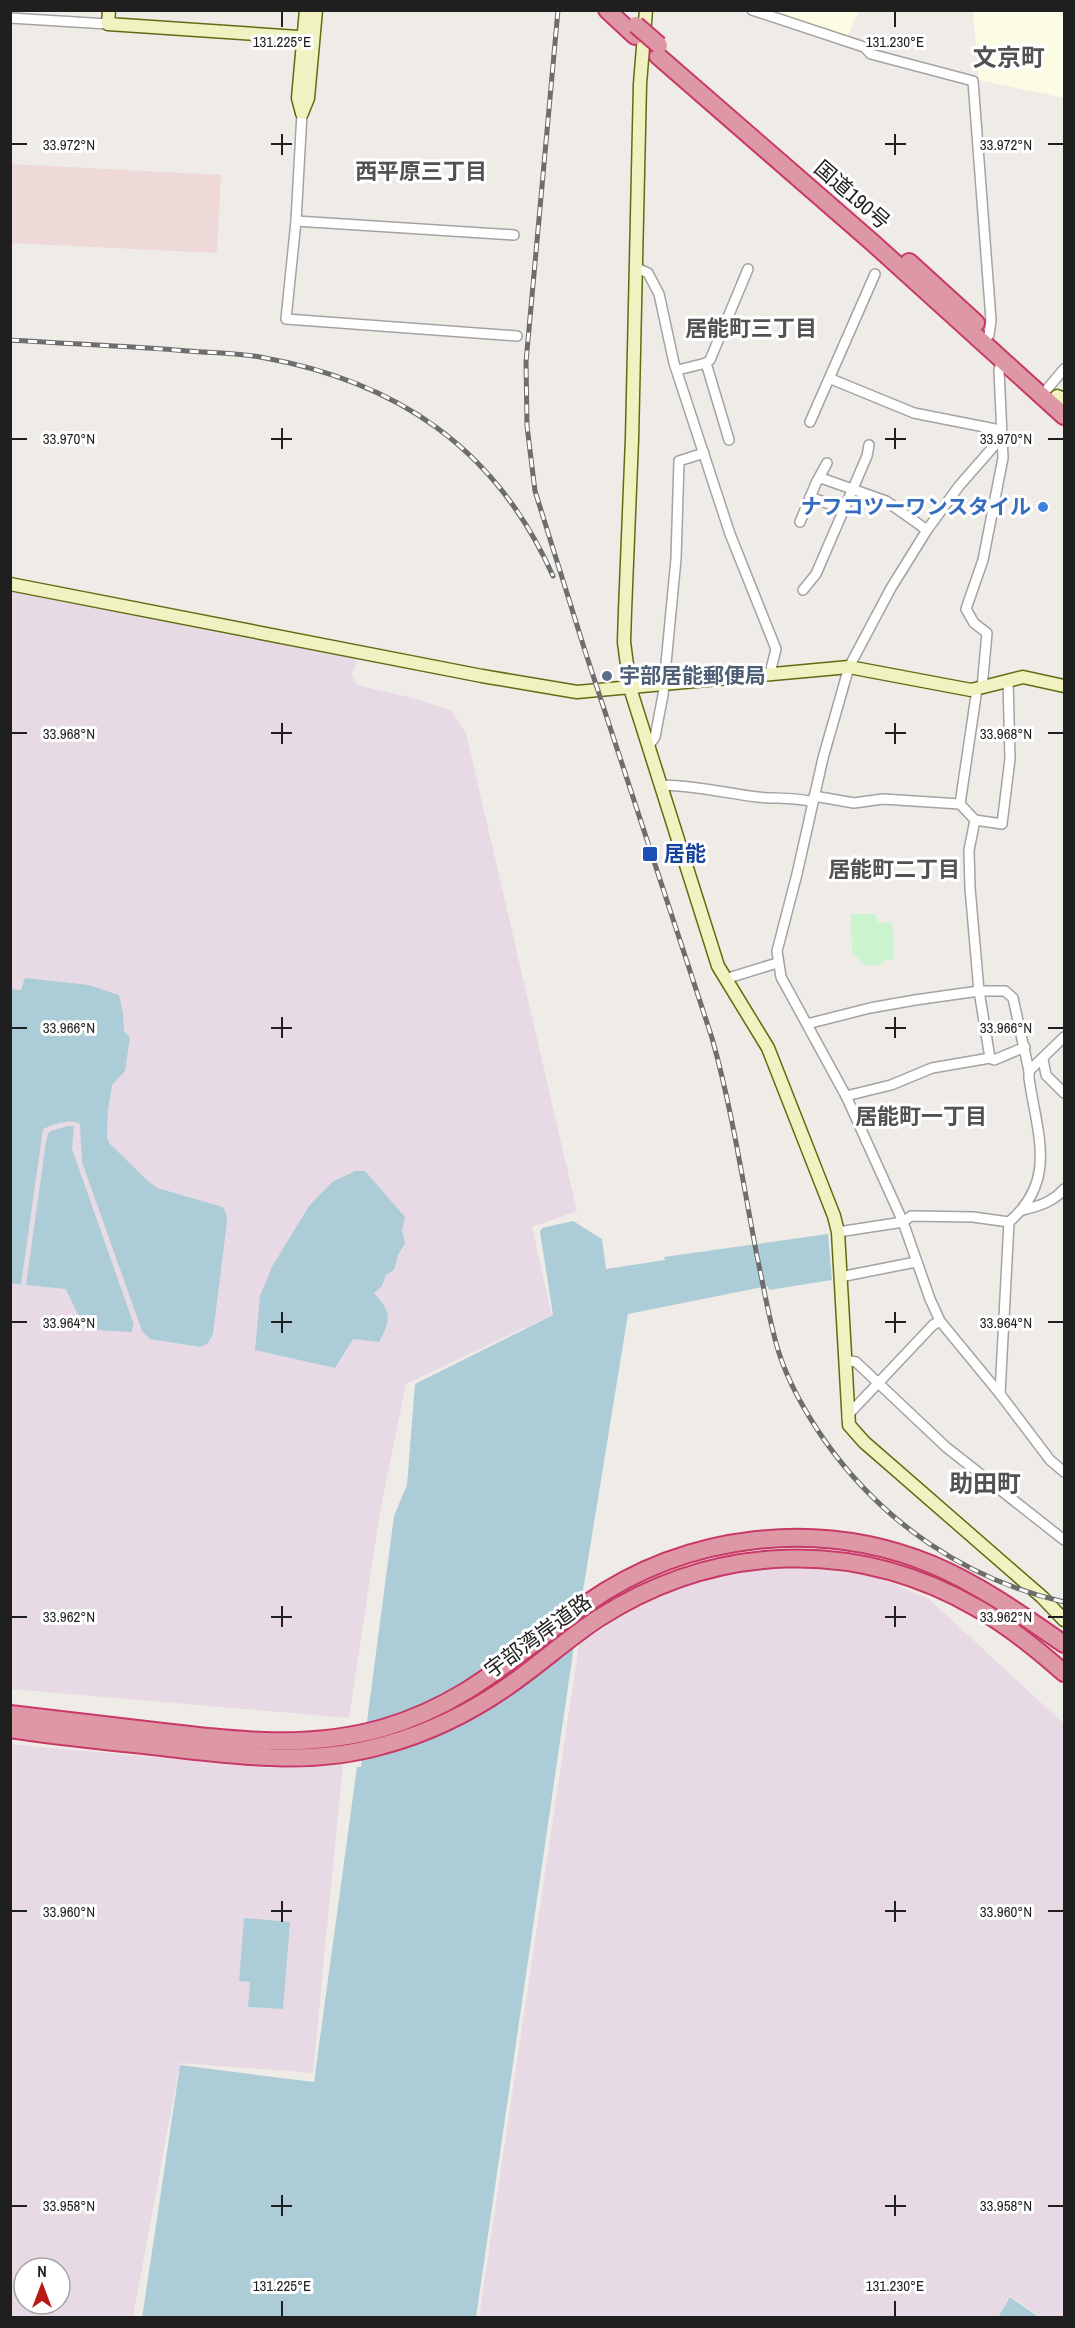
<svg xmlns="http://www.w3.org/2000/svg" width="1075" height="2328" font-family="'Archivo Narrow','Noto Sans JP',sans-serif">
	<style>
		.commercial { fill: #eed9d8 }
		.industrial { fill: #e7dae5; fill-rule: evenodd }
		.education { fill: #fbfce3 }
		.park { fill: #c9f4cd }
		.water { fill: #accdd8 }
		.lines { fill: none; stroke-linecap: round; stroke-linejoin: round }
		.street-casing { stroke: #a3a3a3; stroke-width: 12 }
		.secondary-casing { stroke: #616c11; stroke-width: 15 }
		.highway-casing { stroke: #c83968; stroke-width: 20 }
		.street { stroke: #fff; stroke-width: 9 }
		.secondary { stroke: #f0f3c1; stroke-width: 12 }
		.highway { stroke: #de97a4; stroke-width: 16 }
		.rail-casing { stroke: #6d6d6d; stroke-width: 5 }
		.rail { stroke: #fff; stroke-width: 3; stroke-dasharray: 9; stroke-linecap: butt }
		.highway-bridge-casing { stroke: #c83968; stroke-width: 20; stroke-linecap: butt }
		.highway-bridge { stroke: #de97a4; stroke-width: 16 }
		.ticks { fill: none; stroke: #1f1f1f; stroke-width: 2 }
		.shop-dot { fill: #3f7fe0; stroke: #fff; stroke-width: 2 }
		.service-dot { fill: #5c6f8a; stroke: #fff; stroke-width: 2 }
		.transit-dot { fill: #1a4fb4; stroke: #fff; stroke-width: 2 }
		.labels { text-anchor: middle; stroke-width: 6; stroke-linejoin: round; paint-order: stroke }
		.street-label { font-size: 21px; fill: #1f1f1f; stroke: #fff }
		.shop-label { font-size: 21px; font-weight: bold; fill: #366cbe; stroke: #fff; text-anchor: end }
		.service-label { font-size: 21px; font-weight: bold; fill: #4e5e75; stroke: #fff; text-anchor: start }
		.transit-label { font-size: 21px; font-weight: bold; fill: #164399; stroke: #fff; text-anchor: start }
		.neighbourhood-label { font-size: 22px; font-weight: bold; fill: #525252; stroke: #fff }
		.quarter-label { font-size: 24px; font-weight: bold; fill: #525252; stroke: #fff }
		.ticks-label { font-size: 15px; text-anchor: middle; fill: #1f1f1f; stroke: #fff; stroke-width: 6; stroke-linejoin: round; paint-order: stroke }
	</style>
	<rect width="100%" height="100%" fill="#efece7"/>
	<!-- commercial -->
	<polygon class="commercial" points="11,164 221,175 217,253 11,243"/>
	<!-- industrial -->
	<g class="industrial">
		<polygon points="10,590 358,658 352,674 357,685 416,699 451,710 466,733 577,1211 532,1227 552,1315 406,1384 380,1512 349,1718 11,1689"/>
		<polygon points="786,1568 826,1570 868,1575 895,1584 929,1599 1064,1724 1064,2317 1041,2317 1010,2296 997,2318 479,2317 579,1644 624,1615 658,1597 695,1582 750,1571"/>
		<path d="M10 1744 270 1768 343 1764 313 2073 180 2063 133 2317H11ZM24 2268H60V2304H24Z"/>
	</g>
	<!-- education -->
	<g class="education">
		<polygon points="764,11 859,11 847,37"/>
		<polygon points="973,11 1064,11 1064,98 979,80"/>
	</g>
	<!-- park -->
	<polygon class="park" points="851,914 874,914 877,916 878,923 892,922 894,960 886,960 879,965 865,965 852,952"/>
	<!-- water -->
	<g class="water">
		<path d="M25 978 89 985 119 995 123 1013 124 1031 130 1037 125 1071 112 1085 108 1110 107 1137 109 1143 149 1182 157 1188 223 1207 226 1213 227 1222 213 1334 208 1343 200 1347 150 1339 142 1331 82 1162 80 1124C68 1118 55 1124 43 1129L21 1285 12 1283 11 1287 10 989 21 990Z"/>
		<path d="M67 1126H74L72 1149 134 1325 131 1332C81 1329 87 1334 66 1289L26 1285 46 1141 49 1132Z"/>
		<path d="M355 1171H365L405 1217 402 1230 405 1243 398 1255 394 1270 386 1275 382 1286 374 1293C391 1312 392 1318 379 1342L353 1339 335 1368 255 1350 260 1296 272 1267 309 1206 332 1182Z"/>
		<polygon points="573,1221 602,1239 606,1269 665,1260 664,1257 828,1234 832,1280 769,1290 768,1286 628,1314 574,1646 476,2317 142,2318 180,2065 314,2082 357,1767 361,1767 394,1516 407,1485 415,1384 553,1315 540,1232 542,1228"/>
		<polygon points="244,1918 290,1922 283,2009 248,2007 250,1982 239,1981"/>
		<polygon points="1010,2297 1039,2317 998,2317"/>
	</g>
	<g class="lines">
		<defs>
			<g id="street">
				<polyline points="752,10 864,47 871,54 973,81 991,320 989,335"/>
				<polyline points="10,18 108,24"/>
				<polyline points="302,113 296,221 286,319 517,336"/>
				<polyline points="296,221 514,235"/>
				<polyline points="637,268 648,273 659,294 674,363 730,534 776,649 770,673"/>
				<polyline points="706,363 729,440"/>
				<polyline points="678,370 706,363 710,360 748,269"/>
				<polyline points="831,379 914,413 1000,430"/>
				<polyline points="1048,388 1064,369"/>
				<polyline points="810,422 875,274"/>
				<polyline points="1001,438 959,486 927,530 891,588 849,667 823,758 797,874 777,951 781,977 846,1096 903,1222 930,1299 940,1321 1000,1394 1050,1460 1064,1472"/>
				<polyline points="821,478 886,501 927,530"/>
				<polyline points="810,497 843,509"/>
				<polyline points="800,522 816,483 827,463"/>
				<polyline points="803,590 816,574 867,456 869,445"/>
				<polyline points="982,688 987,633 974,623 966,609 983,560 1003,458 999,370 1002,360"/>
				<polyline points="648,747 655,737 663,695 676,559 679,461 704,453"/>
				<path d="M660 785C692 785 725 793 757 797 776 799 794 797 813 802"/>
				<polyline points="814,796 854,803 883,799 960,804 975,820 1002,824 1010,759 1008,680"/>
				<polyline points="960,804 977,689"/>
				<polyline points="975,820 969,850 970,888 979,991 990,1058"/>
				<polyline points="725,979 777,963"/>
				<path d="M807 1024 870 1008 915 1000 979 991H1005L1013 998 1029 1071V1078C1037 1134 1058 1180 1009 1222L1000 1394"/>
				<polyline points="1043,1059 1046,1075 1064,1093"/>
				<polyline points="1029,1071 1064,1037"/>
				<polyline points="846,1096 891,1085 932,1068 990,1058 994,1060 1025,1047"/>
				<path d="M1023 1210C1039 1206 1053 1202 1064 1189"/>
				<polyline points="838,1232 903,1222 911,1216 973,1217 1009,1222"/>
				<polyline points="840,1277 916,1262"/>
				<polyline points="845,1360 856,1362 946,1447 1064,1540"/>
				<polyline points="847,1416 933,1325 940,1321"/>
			</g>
			<g id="secondary">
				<polyline points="109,10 108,24 313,38"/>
				<polyline points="646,10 640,84 632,439 625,611 624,642 630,688 718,966 768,1048 834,1216 838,1232 849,1425 864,1442 1042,1597 1064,1620"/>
				<polyline points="302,113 308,98 316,10"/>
				<polyline points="302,113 298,98 306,10"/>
				<polyline points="1057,396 1064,399"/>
				<polyline points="10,584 482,676 577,692 849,667 971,690 1023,677 1064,686"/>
			</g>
			<g id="highway">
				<polyline points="607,10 635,36"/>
				<polyline points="658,56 873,243 1064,416"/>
				<polyline points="909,262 976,323"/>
				<path d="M10 1714C61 1720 112 1726 163 1732 238 1741 310 1749 383 1728 469 1703 516 1653 586 1604 687 1533 819 1518 933 1565 980 1585 1022 1615 1064 1644"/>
				<path d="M10 1729C63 1737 116 1742 169 1748 241 1756 313 1766 384 1745 436 1731 483 1706 526 1673 550 1655 573 1635 599 1618 716 1543 856 1538 977 1608 1009 1626 1037 1649 1064 1673"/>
			</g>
		</defs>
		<!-- street casing -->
		<use href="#street" class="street-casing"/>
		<!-- secondary casing -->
		<use href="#secondary" class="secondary-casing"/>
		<!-- highway casing -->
		<use href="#highway" class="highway-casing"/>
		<!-- street -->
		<use href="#street" class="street"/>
		<!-- secondary -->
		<use href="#secondary" class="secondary"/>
		<!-- highway -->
		<use href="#highway" class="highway"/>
		<defs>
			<g id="rail">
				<path d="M558 10 526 362 527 426 535 491 586 654 712 1038C732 1109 743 1183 757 1256 764 1288 769 1321 779 1353 789 1384 807 1415 825 1441 883 1523 967 1580 1064 1602"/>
				<path d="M10 340C70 344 129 346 188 351 212 353 237 353 260 357 397 381 496 448 553 576"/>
			</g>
		</defs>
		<!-- rail casing -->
		<use href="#rail" class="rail-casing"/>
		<!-- rail -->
		<use href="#rail" class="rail"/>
		<defs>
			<polyline id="highway-bridge" points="636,25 659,45"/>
		</defs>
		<!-- highway-bridge casing -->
		<use href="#highway-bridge" class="highway-bridge-casing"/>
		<!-- highway-bridge -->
		<use href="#highway-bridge" class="highway-bridge"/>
	</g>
	<!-- ticks -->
	<path class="ticks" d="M282 12V27M895 12V27M282 134V155M895 134V155M12 144H27M271 144H292M885 144H906M1048 144H1063M282 428V449M895 428V449M12 439H27M271 439H292M885 439H906M1048 439H1063M282 723V744M895 723V744M12 733H27M271 733H292M885 733H906M1048 733H1063M282 1017V1038M895 1017V1038M12 1028H27M271 1028H292M885 1028H906M1048 1028H1063M282 1312V1333M895 1312V1333M12 1322H27M271 1322H292M885 1322H906M1048 1322H1063M282 1606V1627M895 1606V1627M12 1617H27M271 1617H292M885 1617H906M1048 1617H1063M282 1901V1922M895 1901V1922M12 1911H27M271 1911H292M885 1911H906M1048 1911H1063M282 2195V2216M895 2195V2216M12 2206H27M271 2206H292M885 2206H906M1048 2206H1063M282 2301V2316M895 2301V2316"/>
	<!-- markers -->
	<circle class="shop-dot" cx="1043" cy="507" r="6"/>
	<circle class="service-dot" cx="607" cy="676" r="6"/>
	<rect class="transit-dot" x="642" y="846" width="16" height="16" rx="3"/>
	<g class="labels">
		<!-- street labels -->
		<g class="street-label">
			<text transform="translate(852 195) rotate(41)" y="7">国道190号</text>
			<text transform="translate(538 1636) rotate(-36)" y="7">宇部湾岸道路</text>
		</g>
		<!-- shop labels -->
		<g class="shop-label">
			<text x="1031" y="514">ナフコツーワンスタイル</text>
		</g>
		<!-- service labels -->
		<g class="service-label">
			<text x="619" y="683">宇部居能郵便局</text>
		</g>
		<!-- transit labels -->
		<g class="transit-label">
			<text x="664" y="861">居能</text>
		</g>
		<!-- neighbourhood labels -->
		<g class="neighbourhood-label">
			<text x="421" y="179">西平原三丁目</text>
			<text x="751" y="336">居能町三丁目</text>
			<text x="894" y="877">居能町二丁目</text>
			<text x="921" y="1124">居能町一丁目</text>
		</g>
		<!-- quarter labels -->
		<g class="quarter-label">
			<text x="1009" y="66">文京町</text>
			<text x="985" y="1492">助田町</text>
		</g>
	</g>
	<g class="ticks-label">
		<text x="282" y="47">131.225°E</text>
		<text x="895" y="47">131.230°E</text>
		<text x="69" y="150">33.972°N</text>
		<text x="1006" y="150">33.972°N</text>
		<text x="69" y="444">33.970°N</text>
		<text x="1006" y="444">33.970°N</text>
		<text x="69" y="739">33.968°N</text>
		<text x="1006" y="739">33.968°N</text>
		<text x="69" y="1033">33.966°N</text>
		<text x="1006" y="1033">33.966°N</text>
		<text x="69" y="1328">33.964°N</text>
		<text x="1006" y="1328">33.964°N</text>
		<text x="69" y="1622">33.962°N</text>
		<text x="1006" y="1622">33.962°N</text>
		<text x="69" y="1917">33.960°N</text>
		<text x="1006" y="1917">33.960°N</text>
		<text x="69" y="2211">33.958°N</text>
		<text x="1006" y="2211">33.958°N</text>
		<text x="282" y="2291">131.225°E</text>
		<text x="895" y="2291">131.230°E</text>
	</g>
	<!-- border -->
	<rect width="1075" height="2328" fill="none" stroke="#1f1f1f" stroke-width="24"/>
	<!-- north arrow -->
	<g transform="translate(42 2286)"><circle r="28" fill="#ffffff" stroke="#a5a5a5" stroke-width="1.5"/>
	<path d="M0-4.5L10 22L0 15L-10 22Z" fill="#b91816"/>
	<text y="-9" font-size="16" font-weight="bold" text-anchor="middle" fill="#1f1f1f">N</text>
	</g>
</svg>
